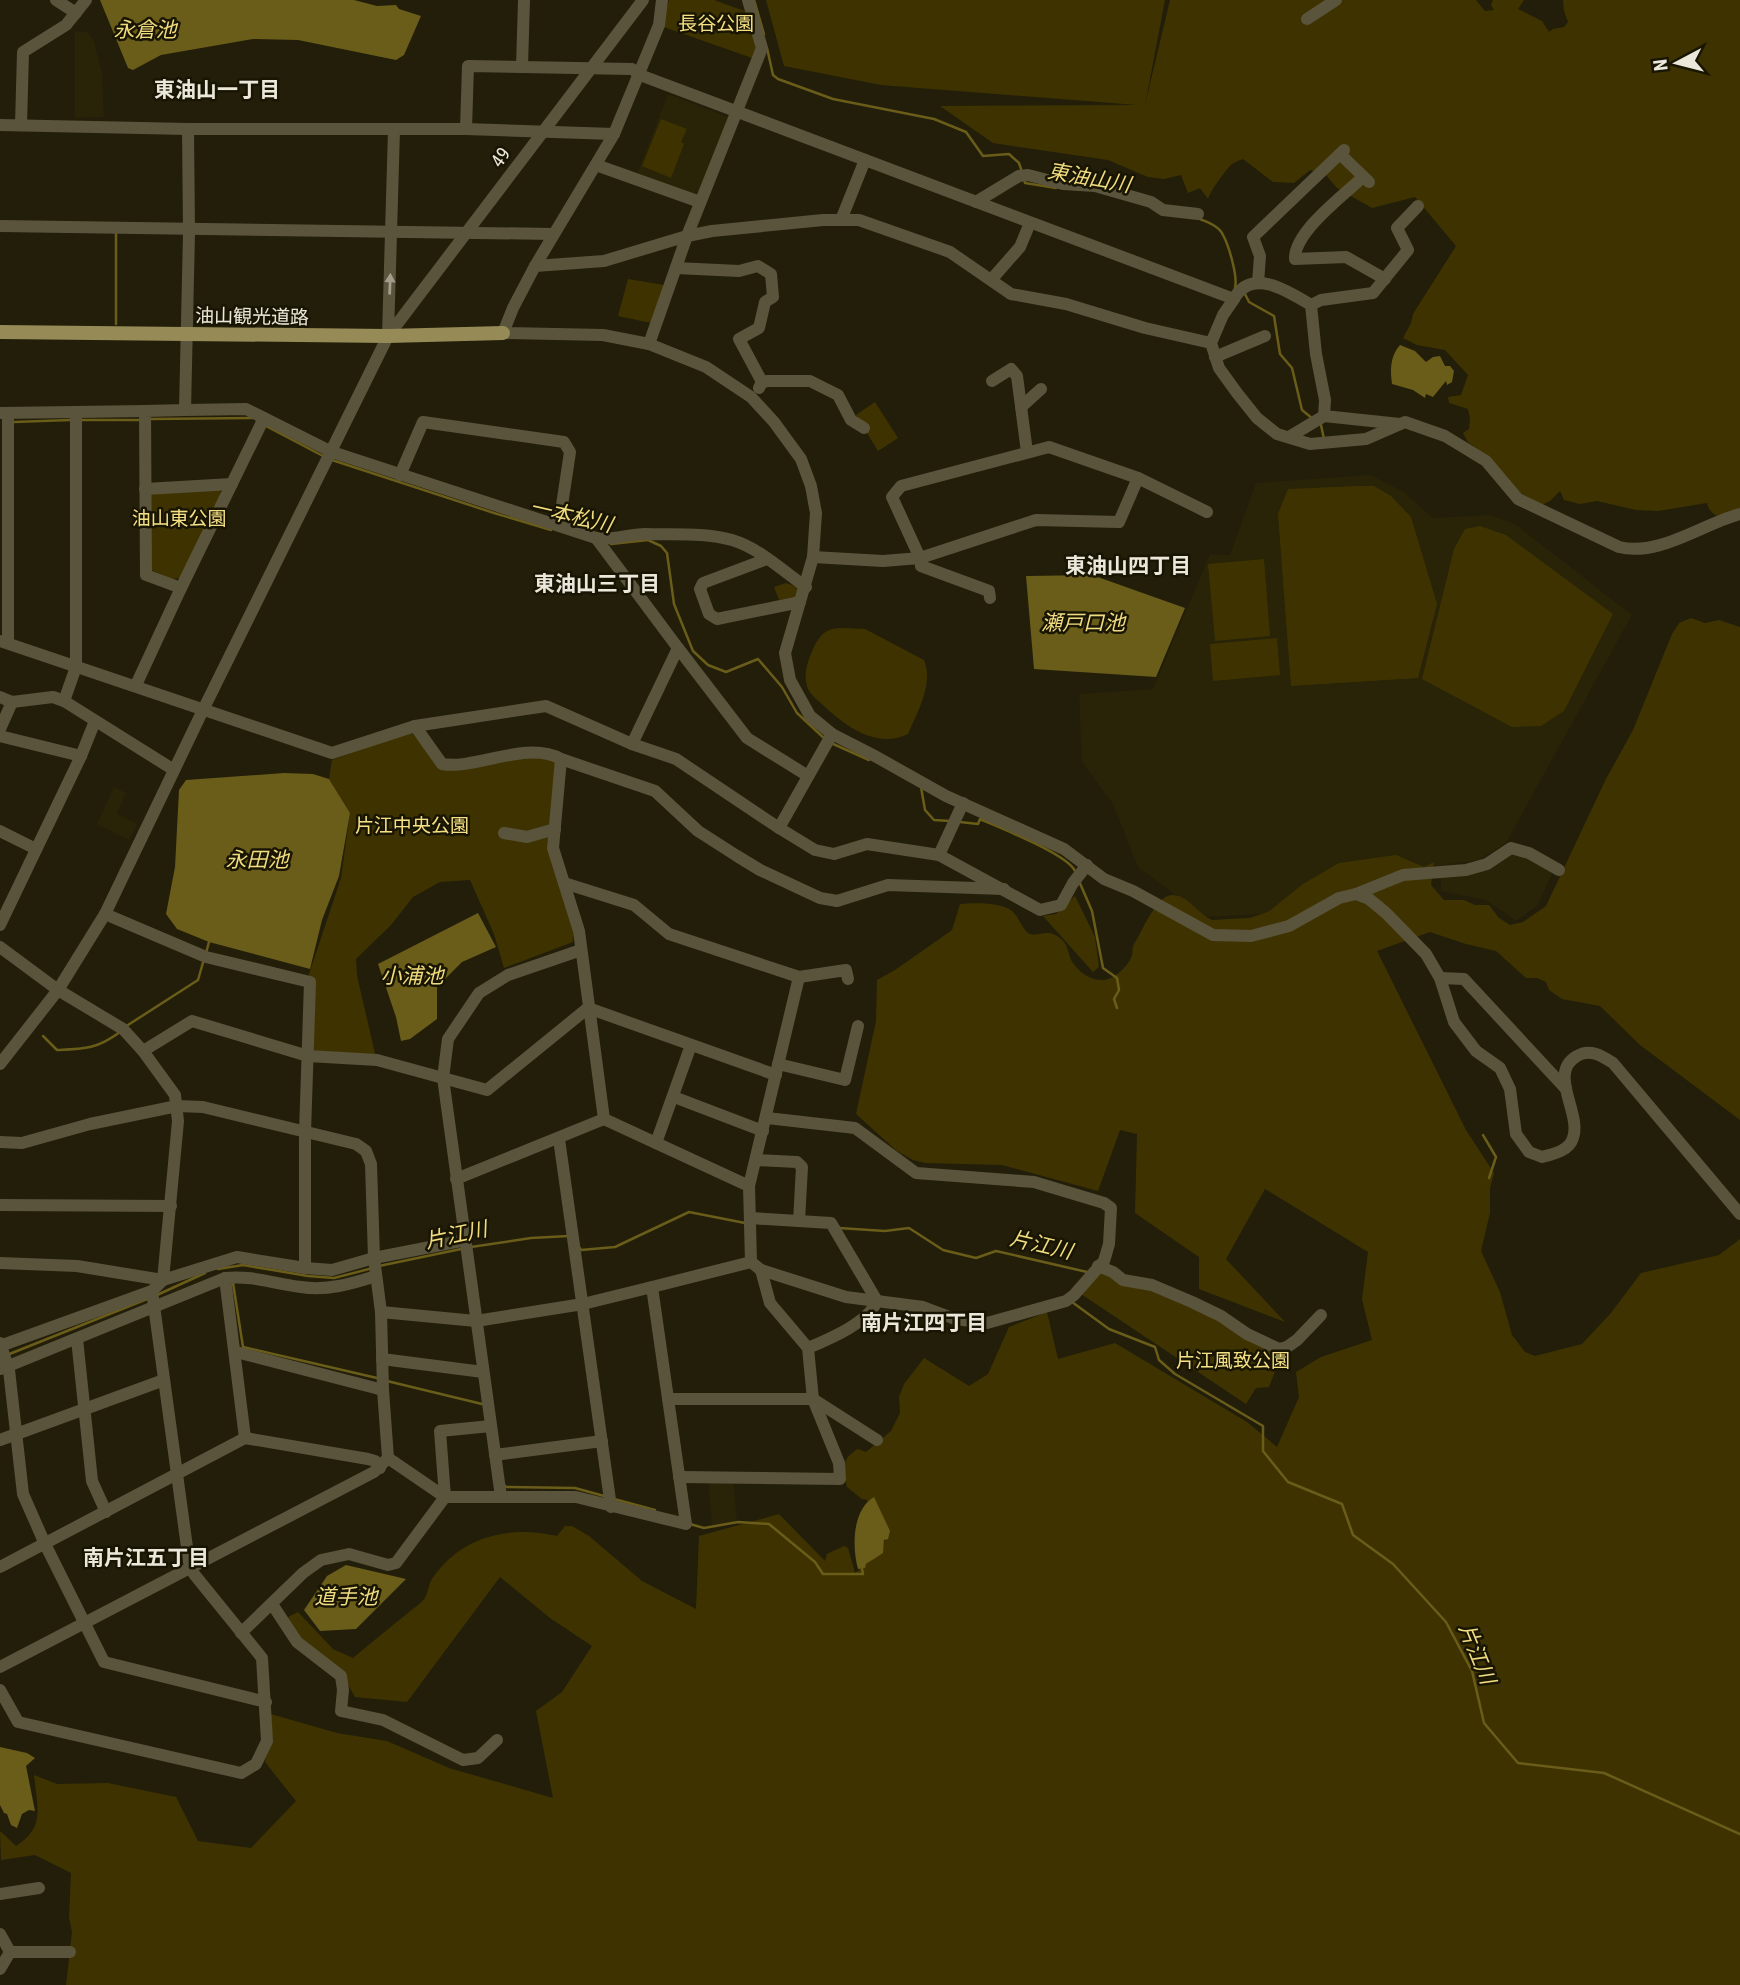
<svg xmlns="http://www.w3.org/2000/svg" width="1740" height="1985" font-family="'Roboto Condensed','Noto Sans JP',sans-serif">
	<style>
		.built { fill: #292307 }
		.green { fill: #3e3300 }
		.water { fill: #6a5c19 }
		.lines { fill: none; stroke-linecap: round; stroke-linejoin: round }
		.stream { stroke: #6a5c19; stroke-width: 2.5 }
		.minor { stroke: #5a543c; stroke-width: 12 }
		.major { stroke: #968b56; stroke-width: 14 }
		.oneway { fill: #a29e8c }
		.labels { text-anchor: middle; stroke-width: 5; stroke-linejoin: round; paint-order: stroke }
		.park-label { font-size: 19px; fill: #f5e084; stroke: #191503 }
		.street-label { font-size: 19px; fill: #ebe8db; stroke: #191503 }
		.water-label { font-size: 21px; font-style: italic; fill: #f0db7e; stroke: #191503 }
		.neighbourhood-label { font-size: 21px; font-weight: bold; fill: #ebe8db; stroke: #191503 }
	</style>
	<rect width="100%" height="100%" fill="#221e0a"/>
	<!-- built -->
	<g class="built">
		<polygon points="75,31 87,32 94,41 102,74 104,117 75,118"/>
		<polygon points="668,94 731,118 699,200 636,177"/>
		<polygon points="1370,475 1404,492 1433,518 1491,515 1515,524 1632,615 1506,843 1479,860 1349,878 1284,913 1205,917 1138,867 1113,804 1082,762 1079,694 1153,689 1210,554 1230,555 1256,483"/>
		<polygon points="114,787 126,793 117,814 137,824 129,840 97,824"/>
		<polygon points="1506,853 1537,859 1552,874 1537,906 1516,921 1486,900 1441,891 1441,876"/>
		<polygon points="708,1479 733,1480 737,1521 712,1525"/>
	</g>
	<!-- green -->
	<g class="green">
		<polygon points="669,0 714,0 750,13 758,44 752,58 661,26"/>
		<path d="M766 0H1165L1145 105 1170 0H1476L1485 11 1494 10 1491 5 1493 0H1524L1518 9 1542 21 1549 32 1553 29 1564 27 1568 22 1564 11 1563 0H1740V518C1726 521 1710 517 1707 503L1658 511 1636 510 1597 501 1580 504 1564 500 1560 491 1550 501 1542 505 1523 498 1481 452 1468 442 1463 433 1469 429 1470 418 1468 409 1449 403 1448 397 1461 395 1468 375 1445 350 1417 345 1403 338 1411 323 1413 314 1456 246 1415 197 1372 208 1337 188 1325 174 1310 170 1294 183 1273 182 1243 159C1242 159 1233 163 1232 164 1227 168 1209 193 1208 199L1200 188 1188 193 1181 175 1164 179 1148 177 1108 160 993 143 940 106 1137 105 881 85 784 66Z"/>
		<polygon points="661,119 687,129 681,142 684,144 671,178 642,166"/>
		<polygon points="628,279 664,285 651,323 618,316"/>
		<polygon points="875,402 898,438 878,451 856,415"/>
		<polygon points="1358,486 1374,486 1391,496 1411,517 1437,604 1418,678 1291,686 1278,514 1288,489"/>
		<polygon points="219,489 222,494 181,578 172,579 149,569 151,494"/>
		<polygon points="1480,526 1506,535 1613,614 1564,711 1541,726 1512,727 1422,679 1454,549 1465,529"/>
		<polygon points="1264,559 1270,636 1215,641 1208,564"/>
		<polygon points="786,583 800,588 800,596 779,600 774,587"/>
		<path d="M1691 618 1705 623 1719 620 1740 627V1120L1640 1045 1600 1006 1562 999 1549 990 1546 982 1537 978H1526L1496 951 1466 944 1430 932 1377 951 1466 1130 1494 1173 1490 1188V1213L1481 1251 1500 1292 1512 1335 1525 1352 1535 1356 1582 1344 1611 1313 1641 1273 1719 1255 1740 1239V1985H66L72 1932 69 1917 71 1873 35 1855 1 1860 0 1831 16 1846C46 1827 37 1807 34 1775L57 1784 108 1783 176 1797 198 1841 251 1848 296 1801 265 1762 271 1714 337 1733 387 1741 449 1768 553 1798 536 1711 562 1692 592 1646 550 1618 500 1577 407 1702 355 1697 341 1672 304 1642 296 1633 288 1617 298 1612 333 1649 353 1658C371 1643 389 1628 408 1613 412 1609 421 1604 424 1599 428 1594 428 1585 432 1579 461 1536 508 1525 557 1536L565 1526H572L589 1536 642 1581 696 1609 699 1536 779 1514 825 1561 827 1554 844 1546 848 1548 855 1573 882 1552 886 1535 867 1500 862 1499 847 1487C842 1469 841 1459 858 1449L866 1452 891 1431 900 1413 899 1397 904 1384 924 1358 969 1386 988 1374 1009 1327 1047 1312 1058 1359 1115 1343 1247 1422 1277 1447 1299 1397 1296 1372 1321 1357 1372 1340 1362 1299 1368 1252 1265 1189 1226 1259 1285 1322 1199 1289V1257L1135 1213 1137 1134 1120 1130 1098 1191 1002 1165 925 1163 913 1160 897 1151 856 1114 876 1021 877 980 895 970 952 930 960 904C974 903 1000 902 1012 911 1019 917 1022 928 1028 933 1038 939 1048 925 1063 941 1068 946 1068 953 1071 960 1077 970 1088 980 1101 980 1113 981 1129 966 1132 955 1133 950 1132 948 1134 944 1141 934 1156 895 1172 895 1188 895 1198 914 1212 920L1249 918 1268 912 1303 884 1339 863 1396 855 1424 867 1434 862 1431 885 1444 900H1464L1475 905H1489L1499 918 1510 925 1523 922 1546 906 1606 779 1633 730 1672 634 1679 623Z"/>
		<path d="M841 628 865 629 924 660C934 683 917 713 908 734 877 749 847 727 825 707 820 702 813 697 809 691 802 677 807 663 813 649 820 635 824 629 841 628Z"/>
		<polygon points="1277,638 1280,675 1213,681 1210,644"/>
		<polygon points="407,733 412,733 439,765 528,757 553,758 558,765 547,846 574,929 573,942 504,968 494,934 470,880 440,882 413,897 391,925 356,959 357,976 376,1058 319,1053 311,1049 308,977 341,878 350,813 329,779 332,760"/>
		<polygon points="1075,896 1095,937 1099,967 1093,972 1043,916 1056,914"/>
		<polygon points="1099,1269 1189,1304 1282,1353 1269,1387 1256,1388 1246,1404 1078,1292"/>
	</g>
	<!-- water -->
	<g class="water">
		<polygon points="100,0 354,0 377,6 396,5 399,9 421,16 404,55 396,60 298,40 253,39 161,55 133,70 128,68"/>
		<path d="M1400 345 1415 351 1426 362 1433 357 1440 356 1445 366H1450L1454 371 1452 382 1447 385 1446 381 1433 397 1426 394 1425 398 1413 390 1392 384C1390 370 1390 356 1400 345Z"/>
		<polygon points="1092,575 1185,608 1156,677 1034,669 1026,576"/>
		<polygon points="284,773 313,774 329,779 350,813 339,876 322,920 310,969 209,942 177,929 166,914 175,867 179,790 186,780"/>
		<polygon points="478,913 496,947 462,962 437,987 437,1019 410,1039 401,1041 396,1017 378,964"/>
		<path d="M874 1497 890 1531 888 1539 884 1540 883 1553 866 1564 865 1568 858 1569C852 1547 852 1510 874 1497Z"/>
		<polygon points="346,1565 406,1579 356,1629 320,1631 304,1610 327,1576"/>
		<polygon points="0,1747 27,1753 35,1758 26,1766 35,1811 29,1810 22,1814 17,1828 11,1825 7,1814 4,1813 0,1805"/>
	</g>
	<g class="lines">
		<!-- stream -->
		<g class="stream">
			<polyline points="754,0 764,34"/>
			<polyline points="767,48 773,75 778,79 833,99 934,119 966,132 983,156 1009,154 1019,163 1022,172"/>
			<polyline points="1024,179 1025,183 1056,188"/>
			<path d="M1200 219C1209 223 1219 226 1223 235 1229 246 1238 277 1235 288"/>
			<polyline points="1244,292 1249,302 1274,316 1280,354 1292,368 1302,410 1313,419"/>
			<polyline points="116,324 116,233"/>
			<polyline points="150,419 252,418"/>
			<polyline points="80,420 140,420"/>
			<polyline points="14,422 70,420"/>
			<polyline points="1318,423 1321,425 1324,439"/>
			<polyline points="264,425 323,456"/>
			<polyline points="332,460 494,513 551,530"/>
			<polyline points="611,544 648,540 661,546 667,553 674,604 693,651 708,665 726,672 758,659 782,687 797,713 825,739"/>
			<polyline points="831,743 869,760"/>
			<polyline points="921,787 925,810 934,820 950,821"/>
			<path d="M960 822 978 824 980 819C1000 828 1067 854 1075 871"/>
			<polyline points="1079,881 1092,911 1103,968 1117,978 1119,990 1114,999 1117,1008"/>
			<polyline points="206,953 209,942"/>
			<polyline points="128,1025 198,980 204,959"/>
			<path d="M43 1036 57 1050C85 1049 97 1049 120 1032"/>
			<polyline points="1483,1135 1496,1157 1489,1178"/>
			<polyline points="839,1228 885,1231 909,1228 943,1250 976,1258 996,1251 1087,1272"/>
			<polyline points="471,1247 531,1238 569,1236"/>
			<polyline points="580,1248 581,1250 615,1247 689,1212 745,1223"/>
			<polyline points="379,1266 461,1249"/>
			<polyline points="218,1269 243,1265 308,1276 334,1278 373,1268"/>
			<polyline points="233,1283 243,1347 377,1378"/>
			<polyline points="157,1295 205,1273"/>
			<polyline points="1072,1302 1109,1329 1155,1347 1159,1360 1175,1374 1263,1426 1263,1451 1288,1482 1342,1504 1353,1535 1393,1564 1446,1622 1472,1671 1484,1723 1518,1763 1604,1773 1740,1834"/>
			<polyline points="7,1355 147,1299"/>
			<polyline points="387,1381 482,1404"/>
			<polyline points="504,1485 506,1487 575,1488 604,1496"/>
			<polyline points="614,1499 655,1510"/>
			<polyline points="690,1524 704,1528 738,1522 769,1524 815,1562 823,1574 863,1574 862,1569"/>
		</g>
		<!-- minor -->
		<g class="minor">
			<polyline points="56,0 76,13"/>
			<path d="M662 0 659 25 614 134 535 266 513 308 503 333 603 335 649 344 706 367 751 397 774 422 801 459 811 486 816 513 813 557 785 653 790 680 810 716 832 734 873 755 946 796 1064 849 1104 879 1133 891 1213 935 1251 936 1289 926 1339 898 1356 894 1369 899 1386 913 1426 954 1440 978 1454 1022 1476 1051 1500 1068 1510 1089 1516 1134 1529 1152 1542 1157C1553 1154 1569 1151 1573 1138 1582 1113 1547 1073 1577 1056 1590 1048 1602 1056 1613 1063L1740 1214"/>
			<polyline points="1307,19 1336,0"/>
			<polyline points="522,66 524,0"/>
			<polyline points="0,125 188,129 466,129 614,134"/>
			<polyline points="21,125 23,52 66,25 86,0"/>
			<path d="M466 129 468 66 632 69 640 75 1234 299 1223 315 1211 343 1219 368 1237 393 1257 418 1277 434 1310 444 1366 439 1405 422 1445 436 1486 461 1518 499 1619 547C1659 557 1702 524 1740 514"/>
			<polyline points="1340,154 1369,182"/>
			<polyline points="596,165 700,202"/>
			<path d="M1363 177C1344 195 1294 232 1295 259L1346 257 1385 279"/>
			<polyline points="976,202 1019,176 1028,175 1063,184 1095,186 1151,202 1163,210 1198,214"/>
			<polyline points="841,220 865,160"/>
			<polyline points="0,226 553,234"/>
			<polyline points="535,266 604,261 687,236 712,231 823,220 859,220 950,252 1011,294 1066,304 1145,328 1211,343"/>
			<polyline points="676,268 739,271 758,266 771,274 773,297 765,302 759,328 739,339 762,382"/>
			<polyline points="991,280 1020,247 1030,223"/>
			<polyline points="1258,283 1260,256 1253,237 1344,150"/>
			<path d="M1234 299C1251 267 1288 291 1311 305L1316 354 1325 400 1324 416 1289 437"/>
			<polyline points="1311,305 1321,300 1373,293 1408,250 1397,228 1418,206"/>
			<polyline points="388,336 643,0"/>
			<polyline points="649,344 687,236 762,48 748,0"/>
			<polyline points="1215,357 1265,336"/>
			<polyline points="992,381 1011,369 1017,376 1027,452"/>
			<polyline points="759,388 762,382 768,381 810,381 838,395 851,420 864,428"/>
			<polyline points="1021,407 1041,389"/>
			<path d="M185 410 246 409 332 452 596 538C614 541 627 534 645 534 672 535 705 532 732 540 759 548 783 571 806 587"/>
			<polyline points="0,413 76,412"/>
			<polyline points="8,413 8,643"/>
			<polyline points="1324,416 1400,424"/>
			<polyline points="400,475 423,422 564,442 570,452 559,525"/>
			<polyline points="145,489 232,484"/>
			<polyline points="596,538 678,648 632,744"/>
			<polyline points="813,557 883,561 920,558 1036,520 1119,522 1138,478"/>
			<polyline points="767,559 703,583 700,589 709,614 717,619 800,602"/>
			<polyline points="181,588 264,418"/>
			<polyline points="990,598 989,591 921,566 920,558 892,497 901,486 1049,447 1138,478 1207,512"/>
			<polyline points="0,641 332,753 415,726 546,706 632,744 676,759 779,828 832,734"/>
			<polyline points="678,648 747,738 808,776"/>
			<polyline points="136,685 181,588 146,575 145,411 185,410 189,233 188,129"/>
			<polyline points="0,697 12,702 53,697 64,701 174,770"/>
			<polyline points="64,701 76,667 76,412 145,411"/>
			<path d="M415 726 442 764C476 770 526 740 561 759"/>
			<polyline points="0,729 12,702"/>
			<polyline points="0,736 81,756"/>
			<polyline points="779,828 815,850 834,854 867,844 939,855 1040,910 1061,905 1073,883 1087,865"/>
			<polyline points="0,831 36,849"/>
			<polyline points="504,833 527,837 555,829"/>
			<polyline points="939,855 963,803"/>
			<polyline points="564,883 634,905 669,934 799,977"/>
			<polyline points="1356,894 1403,875 1466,870 1487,864 1511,848 1529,853 1559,870"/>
			<polyline points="105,914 206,957 310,982 305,1133 305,1268"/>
			<polyline points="0,925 81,756 95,721"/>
			<polyline points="0,947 58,990 123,1029 143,1051 192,1021 308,1056 377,1060 487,1090 588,1008 776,1075"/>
			<polyline points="1440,978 1464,979 1566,1089"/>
			<polyline points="0,1064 58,990 105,914 203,710 388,336 394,130"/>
			<polyline points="778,1064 845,1080 858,1026"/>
			<polyline points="674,1097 763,1131"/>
			<polyline points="604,1119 579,931 553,848 561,759 655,791 698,831 737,856 760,870 820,898 837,901 888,885 1004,889"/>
			<polyline points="559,1139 611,1507"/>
			<polyline points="0,1142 22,1143 90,1124 177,1106 203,1107 356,1144 366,1151 371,1164 374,1258 381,1312 383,1390 388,1458 374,1472 0,1667"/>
			<polyline points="656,1143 691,1045"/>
			<polyline points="756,1160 797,1162 802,1167 799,1221"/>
			<polyline points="456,1179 604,1119 749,1186"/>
			<polyline points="0,1205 171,1206"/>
			<polyline points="751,1262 749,1186 799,977 846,970 848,979"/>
			<polyline points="0,1263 77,1266 163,1280 237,1257 305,1268 332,1270 374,1258 466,1240"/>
			<polyline points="1098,1266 1113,1272 1123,1280 1152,1285 1192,1302 1221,1316 1247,1334 1279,1349 1287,1347 1297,1340 1321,1315"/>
			<polyline points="761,1270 770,1303 808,1348"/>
			<polyline points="225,1278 245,1438"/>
			<polyline points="652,1287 751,1262 761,1270 846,1297 923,1307 955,1319 987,1323 1066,1301 1074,1295 1104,1261 1109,1244 1111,1208 1104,1203 1034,1182 916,1173 855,1128 767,1118"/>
			<polyline points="381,1312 476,1321 583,1304 652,1287 686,1524 576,1497 501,1497"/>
			<polyline points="77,1339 92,1481 106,1512"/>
			<polyline points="0,1343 9,1370 23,1494 45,1544 104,1662 266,1702"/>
			<polyline points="0,1346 152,1291 163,1280 178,1121 175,1095 143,1051"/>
			<polyline points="236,1352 383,1390"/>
			<polyline points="382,1359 483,1372"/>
			<path d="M1 1369 225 1278C252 1275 275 1284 301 1287 327 1291 351 1284 376 1276"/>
			<polyline points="668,1399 813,1399 877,1440"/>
			<polyline points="0,1440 164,1380"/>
			<polyline points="495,1455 602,1441"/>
			<polyline points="388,1458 445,1497 501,1497 443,1078 448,1039 479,993 508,975 581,950"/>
			<path d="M679 1477 840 1479 839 1463 813 1399 808 1348C829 1339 868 1323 877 1301L831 1223 750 1218"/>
			<polyline points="0,1567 245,1438 368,1459 375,1461 380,1468"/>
			<polyline points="272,1604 297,1642 341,1676 343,1690 341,1711 383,1720 463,1760 478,1758 497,1740"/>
			<polyline points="241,1633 303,1573 321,1560 349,1554 388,1565 396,1563 445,1497 440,1431 491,1426"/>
			<polyline points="0,1690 18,1722 241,1773 256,1764 267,1741 262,1658 194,1574 189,1562 152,1291"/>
			<polyline points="0,1894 39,1888"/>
			<polyline points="0,1934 10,1952"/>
			<polyline points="0,1969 10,1952 70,1952"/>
		</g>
		<!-- major -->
		<polyline class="major" points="0,332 388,336 503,333"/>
	</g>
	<!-- one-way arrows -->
	<defs><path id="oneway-solid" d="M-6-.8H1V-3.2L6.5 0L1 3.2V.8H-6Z" transform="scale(1.75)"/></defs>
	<use class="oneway" href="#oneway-solid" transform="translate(390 284) rotate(-88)"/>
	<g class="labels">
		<!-- park labels -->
		<g class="park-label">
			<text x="716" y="30">長谷公園</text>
			<text x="179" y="525">油山東公園</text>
			<text x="412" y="832">片江中央公園</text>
			<text x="1233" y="1367">片江風致公園</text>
		</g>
		<!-- street labels -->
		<g class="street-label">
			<text transform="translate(500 157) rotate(-54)" y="7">49</text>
			<text transform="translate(252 316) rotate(1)" y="7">油山観光道路</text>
		</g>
		<!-- water labels -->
		<g class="water-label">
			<text x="145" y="37">永倉池</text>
			<text transform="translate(1089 178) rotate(10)" y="7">東油山川</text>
			<text transform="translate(571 516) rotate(13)" y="7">一本松川</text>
			<text x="1083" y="630">瀬戸口池</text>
			<text x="257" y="867">永田池</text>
			<text x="412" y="983">小浦池</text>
			<text transform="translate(456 1235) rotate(-12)" y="7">片江川</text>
			<text transform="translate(1041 1245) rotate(13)" y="7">片江川</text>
			<text x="346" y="1604">道手池</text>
			<text transform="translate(1477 1654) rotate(68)" y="7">片江川</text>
		</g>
		<!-- neighbourhood labels -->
		<g class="neighbourhood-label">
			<text x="217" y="97">東油山一丁目</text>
			<text x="1128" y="573">東油山四丁目</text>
			<text x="597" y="591">東油山三丁目</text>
			<text x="924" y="1330">南片江四丁目</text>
			<text x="146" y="1565">南片江五丁目</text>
		</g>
	</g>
	<!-- north arrow -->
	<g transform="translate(1677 63) rotate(263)" stroke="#191503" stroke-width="5" paint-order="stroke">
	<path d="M0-5L12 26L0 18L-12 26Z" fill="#ebe8db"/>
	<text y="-10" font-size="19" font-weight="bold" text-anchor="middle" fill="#ebe8db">N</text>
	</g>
</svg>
